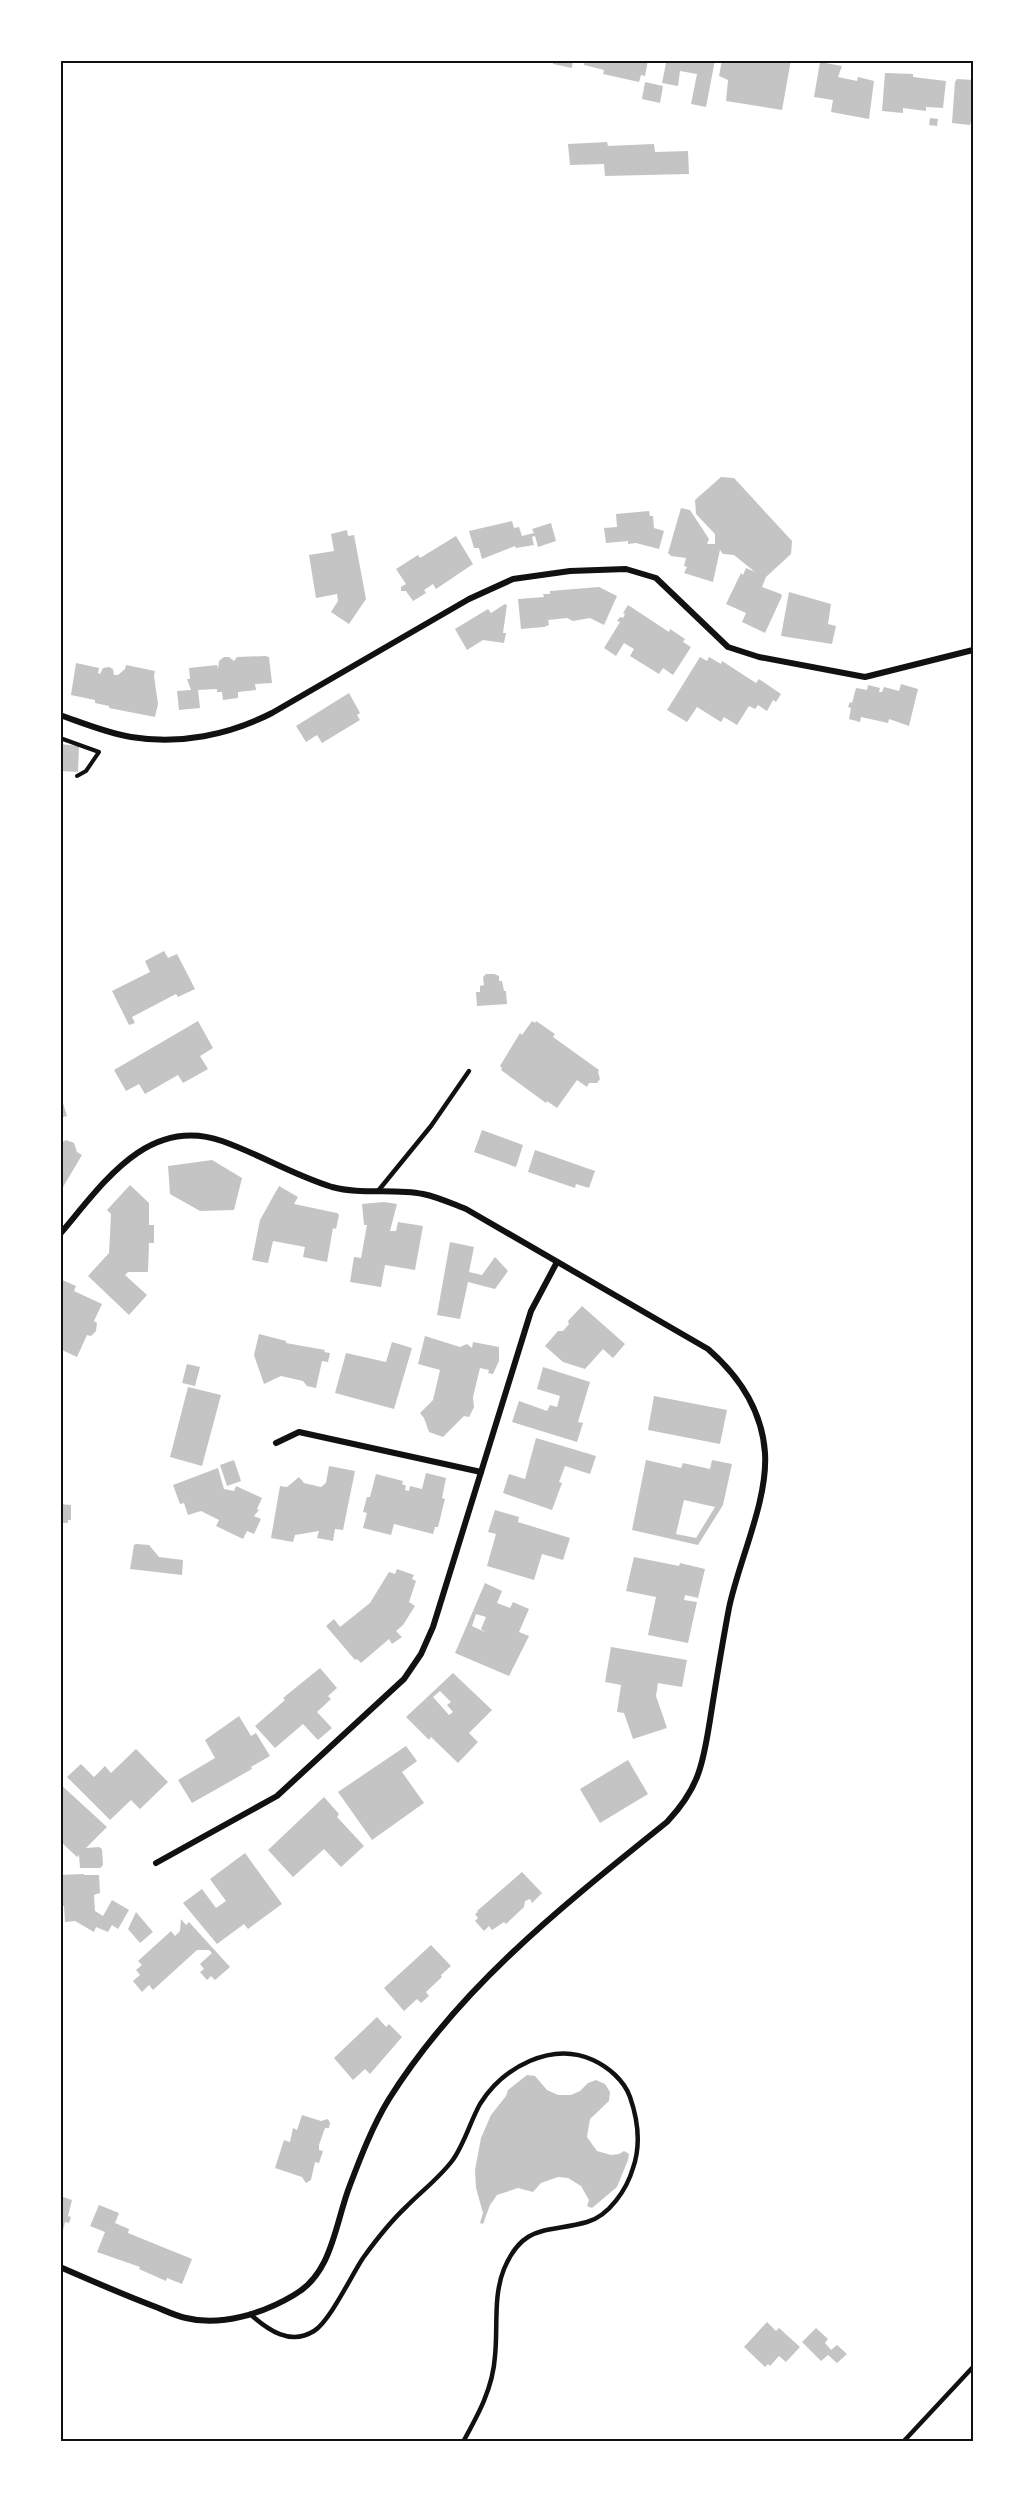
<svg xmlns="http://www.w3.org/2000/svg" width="1033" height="2502" font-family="'Open Sans',sans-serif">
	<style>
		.building { fill: #c4c4c4; fill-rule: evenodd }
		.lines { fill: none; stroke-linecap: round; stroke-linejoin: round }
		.path { stroke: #111; stroke-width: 4 }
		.service { stroke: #111; stroke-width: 4.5 }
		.minor { stroke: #111; stroke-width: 6 }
		.neatline { fill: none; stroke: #111; stroke-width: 2 }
	</style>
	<rect width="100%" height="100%" fill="#fff"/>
	<!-- building -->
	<g class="building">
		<polygon points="554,60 573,60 572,68 553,64"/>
		<polygon points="585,60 648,60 645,76 641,75 639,82 603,74 604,70 584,65"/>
		<polygon points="662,60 715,60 706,107 691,104 697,74 680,71 678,86 662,83 666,63 662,62"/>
		<polygon points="722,60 791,60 782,110 726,101 728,80 719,76"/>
		<polygon points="820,62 842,66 838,77 857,81 858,77 874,81 869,119 831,112 833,100 814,97"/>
		<polygon points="885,73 913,74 913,77 946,81 943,108 926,107 926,111 903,108 903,113 882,111"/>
		<polygon points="957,79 973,80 973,115 970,125 952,123 955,82"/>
		<polygon points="645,82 663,86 660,103 642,99"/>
		<polygon points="930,118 938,119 937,126 929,125"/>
		<polygon points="607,142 608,146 654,144 655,152 688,151 689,174 605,176 604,164 570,165 568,144"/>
		<polygon points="721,477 734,478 792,541 791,554 766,577 762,587 781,594 782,596 765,633 742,622 746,613 726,604 741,573 743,575 746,568 755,572 734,555 723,554 720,550 713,582 684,573 687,567 684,566 686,558 671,556 668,553 681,508 690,510 709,539 707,544 715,544 715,534 696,514 695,500"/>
		<polygon points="649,511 650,516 653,516 654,528 664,531 659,549 636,543 628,544 628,541 606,543 604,528 617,527 616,514"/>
		<polygon points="512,521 514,528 519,527 522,536 534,533 532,529 551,523 556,541 538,547 535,536 532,537 534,545 516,548 515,546 482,559 479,548 474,548 469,531"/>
		<polygon points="347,530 348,536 354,535 366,599 349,624 331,612 338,601 337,594 316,598 309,555 334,551 331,534"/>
		<polygon points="456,536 473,564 436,589 433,584 424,590 426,593 413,601 406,591 401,591 401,587 406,584 396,569 418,555 420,558"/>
		<polygon points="599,587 617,596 604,625 590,618 573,621 567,618 548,620 549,625 544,627 521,629 518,599 544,597 543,594 550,594 550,591"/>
		<polygon points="789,592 831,604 828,624 836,626 832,644 781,636"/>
		<polygon points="505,604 507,605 503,633 506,633 504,643 483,640 467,650 455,629 488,609 491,613"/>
		<polygon points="628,605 669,632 670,629 685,639 683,642 691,647 673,675 663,668 659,674 630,656 634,649 624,643 616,656 604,648 620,622 617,621 620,617 623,618 625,614 623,613"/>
		<polygon points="265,656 269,657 272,683 255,684 256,690 238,692 238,698 223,700 222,692 217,692 217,689 198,690 200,708 179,710 177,691 191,690 187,679 190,679 189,668 217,665 218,669 219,661 224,657 229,657 234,661 237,657"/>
		<polygon points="700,657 707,661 709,657 721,664 722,661 756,683 759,679 781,694 776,702 773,700 767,711 758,705 755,709 749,706 737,725 724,717 721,722 697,707 687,722 667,710"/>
		<polygon points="76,663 99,668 98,673 100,674 103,668 109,667 113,669 114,675 118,675 125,669 126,665 155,671 154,676 158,704 155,717 109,708 109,706 95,703 95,700 71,695"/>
		<polygon points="901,684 918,689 909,726 889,719 888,723 861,717 860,722 849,719 851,708 848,707 850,702 852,703 856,688 867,690 868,685 880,688 879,692 882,692 884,687 899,691"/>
		<polygon points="349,693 360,713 357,715 360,720 322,743 317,735 306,742 296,726"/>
		<polygon points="60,744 79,746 78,772 60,771"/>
		<polygon points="164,951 168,958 177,954 195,989 178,997 176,994 132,1017 135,1023 129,1025 112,991 150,972 145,961"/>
		<polygon points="486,974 494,974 499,976 499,981 502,981 504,991 506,991 507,1004 477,1006 476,992 480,992 480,986 484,985 483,977"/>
		<polygon points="198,1021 213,1048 200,1056 208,1069 183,1083 178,1075 145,1094 139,1084 126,1091 114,1070"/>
		<polygon points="532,1021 535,1023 536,1021 555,1034 553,1037 599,1070 598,1072 600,1079 597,1083 589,1083 587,1087 577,1080 557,1108 547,1101 546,1103 501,1070 502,1068 500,1066 520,1033 522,1035"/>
		<polygon points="60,1100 62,1100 67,1116 63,1117 60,1123"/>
		<polygon points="482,1130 523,1145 516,1167 474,1152"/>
		<polygon points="66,1140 74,1143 77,1152 82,1155 60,1192 60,1144"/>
		<polygon points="535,1150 595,1171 589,1188 576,1184 575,1188 528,1172"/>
		<polygon points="212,1160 242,1178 234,1210 200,1211 170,1194 168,1166"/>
		<polygon points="130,1185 149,1203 149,1225 154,1225 154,1243 149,1243 148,1272 128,1272 125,1275 147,1295 129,1315 88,1276 109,1253 111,1214 107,1210"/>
		<polygon points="279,1186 298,1197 294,1204 337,1213 339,1215 336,1229 333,1228 327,1262 303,1257 305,1247 273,1241 268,1263 252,1260 260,1220"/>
		<polygon points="384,1202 397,1204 390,1231 396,1231 398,1222 423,1226 415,1270 385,1265 381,1287 350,1282 354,1257 361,1258 367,1225 364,1225 362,1204"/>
		<polygon points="450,1242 474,1247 469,1272 482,1275 495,1257 508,1271 495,1289 468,1282 460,1319 437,1315"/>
		<polygon points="60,1279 76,1286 74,1291 102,1304 94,1321 97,1323 96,1331 91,1336 87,1335 77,1357 60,1349"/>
		<polygon points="582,1306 625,1344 613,1358 603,1349 585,1369 563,1362 545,1346 558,1331 563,1331 569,1324 568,1321"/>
		<polygon points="259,1334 286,1341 286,1343 325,1350 324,1352 330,1353 328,1362 322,1361 316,1388 307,1386 303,1381 281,1376 264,1384 254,1355"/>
		<polygon points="425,1336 460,1347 467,1344 472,1348 473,1342 499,1347 499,1361 493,1374 488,1373 489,1370 480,1368 473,1397 474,1407 469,1417 464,1416 443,1437 429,1432 424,1418 420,1413 433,1400 440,1370 418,1364"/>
		<polygon points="392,1342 412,1348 394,1409 335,1393 346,1353 386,1362"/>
		<polygon points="187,1364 200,1367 195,1386 182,1383"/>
		<polygon points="543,1367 590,1382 578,1422 583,1423 577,1442 512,1422 519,1401 547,1411 550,1405 557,1407 560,1396 537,1389"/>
		<polygon points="188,1387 221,1395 202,1466 170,1457"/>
		<polygon points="654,1396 727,1410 720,1444 648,1430"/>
		<polygon points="536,1438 596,1456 590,1474 565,1466 559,1482 562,1483 552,1510 503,1493 509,1474 525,1479"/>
		<polygon points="234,1460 241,1481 227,1486 220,1465"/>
		<path d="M646 1460 681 1468 683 1463 710 1469 712 1460 732 1464 723 1505 698 1545 632 1530ZM684 1500 715 1507 696 1538 676 1534Z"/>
		<polygon points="329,1466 355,1471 343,1530 335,1529 333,1541 317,1538 319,1531 295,1535 293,1542 271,1538 280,1486 287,1487 299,1477 304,1483 321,1487 326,1483"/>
		<polygon points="218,1468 224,1489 234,1491 236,1486 262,1498 257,1509 259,1510 254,1516 261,1519 254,1534 247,1531 243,1539 216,1526 219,1520 201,1511 188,1515 184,1503 180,1504 173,1485"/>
		<polygon points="426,1473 446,1478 442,1498 445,1499 438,1527 435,1527 433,1534 394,1524 391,1535 363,1528 367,1513 363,1512 367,1497 370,1497 376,1474 403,1481 402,1484 406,1486 405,1490 409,1491 410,1486 422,1489"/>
		<polygon points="60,1504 71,1505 71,1520 68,1520 68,1523 60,1523"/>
		<polygon points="495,1510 519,1517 518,1522 570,1538 563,1560 542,1554 534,1580 487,1566 496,1534 488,1532"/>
		<polygon points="136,1544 149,1545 159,1557 183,1560 182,1575 130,1569 134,1545"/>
		<polygon points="634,1557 679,1566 680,1563 705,1569 698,1598 685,1595 684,1600 697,1602 688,1643 648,1635 656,1597 626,1591"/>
		<polygon points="397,1569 414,1575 412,1579 416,1581 409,1602 415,1606 403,1625 396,1631 402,1637 392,1644 389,1639 361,1663 357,1659 355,1660 326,1626 334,1619 340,1627 370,1603 389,1572 395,1574"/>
		<path d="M485 1583 502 1591 497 1603 510 1608 513 1602 529 1609 519 1632 529 1636 509 1676 455 1653ZM476 1614 486 1617 481 1629 485 1632 472 1626Z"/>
		<polygon points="611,1647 687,1660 682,1687 658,1683 656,1696 667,1728 633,1739 624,1713 617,1712 621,1685 605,1682"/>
		<polygon points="320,1668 337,1688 328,1696 331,1699 317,1712 332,1728 318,1740 303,1724 275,1748 255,1726 285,1700 283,1698"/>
		<path d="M453 1673 492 1710 469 1733 478 1742 458 1763 431 1737 429 1740 406 1717ZM440 1691 451 1702 447 1705 453 1712 449 1715 433 1697Z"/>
		<polygon points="239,1716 251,1736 256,1733 270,1756 251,1767 252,1769 192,1803 178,1780 215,1758 205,1740"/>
		<polygon points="406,1746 417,1761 402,1772 424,1803 372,1840 338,1792"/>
		<polygon points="136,1749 168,1782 140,1809 131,1800 110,1820 67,1777 81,1764 94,1777 105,1766 111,1773"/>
		<polygon points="628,1760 648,1794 600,1823 580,1789"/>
		<polygon points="60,1784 107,1827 86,1848 99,1847 102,1849 103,1865 100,1868 80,1868 79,1855 77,1857 60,1841"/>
		<polygon points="324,1797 339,1814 337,1817 364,1846 341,1867 324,1849 293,1877 268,1850"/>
		<polygon points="245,1853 282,1904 248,1929 244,1924 217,1944 183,1903 202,1889 216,1908 226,1901 210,1879"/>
		<polygon points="522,1872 542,1893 532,1903 530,1899 525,1901 524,1907 506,1924 504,1922 492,1930 489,1926 484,1931 475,1921 478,1918 475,1914 478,1912 477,1911"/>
		<polygon points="84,1874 84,1875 99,1875 100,1893 94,1895 95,1911 103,1916 112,1900 129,1910 118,1929 112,1925 108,1932 96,1927 94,1932 75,1921 65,1922 64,1906 60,1906 60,1875"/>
		<polygon points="136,1912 153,1932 140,1943 128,1929"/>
		<polygon points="181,1919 186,1925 189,1922 230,1967 215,1980 211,1976 207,1980 200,1972 204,1969 200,1964 212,1953 209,1950 197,1950 153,1990 149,1985 142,1992 133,1981 140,1975 136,1970 142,1965 138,1961 171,1931 175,1936 180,1931"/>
		<polygon points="431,1945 451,1966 441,1975 442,1977 426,1992 429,1996 421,2003 417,1999 404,2011 384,1988"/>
		<polygon points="377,2017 386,2027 389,2024 402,2037 370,2074 365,2069 353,2080 334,2058"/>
		<polygon points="527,2075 535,2076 547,2090 558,2095 571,2095 580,2091 588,2083 596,2080 605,2084 610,2092 609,2101 590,2119 587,2137 597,2151 611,2155 619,2154 624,2151 629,2154 628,2160 617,2187 592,2208 587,2206 589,2200 581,2186 568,2178 558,2177 541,2183 533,2192 518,2188 497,2195 490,2205 483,2224 480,2223 483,2213 476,2188 475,2170 481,2138 491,2115 506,2096 508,2090"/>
		<polygon points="302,2115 321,2121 328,2119 330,2123 329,2128 325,2128 319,2145 319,2150 323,2151 319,2163 315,2162 311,2180 306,2183 302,2177 275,2168 284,2140 290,2142 293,2128 297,2130"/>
		<polygon points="60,2196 72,2200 68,2216 71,2217 69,2223 65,2222 61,2239"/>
		<polygon points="99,2205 119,2213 115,2223 129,2229 128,2233 192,2259 182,2284 167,2278 166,2281 139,2269 140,2267 97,2252 105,2232 90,2226"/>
		<polygon points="767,2322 776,2331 779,2328 800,2347 786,2362 779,2356 770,2366 768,2364 765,2367 744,2347"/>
		<polygon points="816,2328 828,2339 825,2343 831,2350 837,2345 847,2354 837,2363 828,2355 821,2361 802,2342"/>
	</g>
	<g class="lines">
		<!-- path -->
		<polyline class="path" points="60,738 99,752 86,771 77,776"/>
		<!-- service -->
		<g class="service">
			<polyline points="378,1191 431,1126 469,1071"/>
			<path d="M250 2314C268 2330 290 2346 314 2331 330 2321 351 2276 363 2258 376 2240 391 2221 407 2206 422 2191 439 2178 452 2161 464 2145 470 2122 480 2104 503 2067 552 2041 593 2060 608 2067 624 2080 630 2097 638 2120 641 2145 633 2168 627 2189 609 2216 587 2222 548 2233 523 2223 504 2269 493 2296 498 2328 495 2356 493 2388 478 2415 463 2442"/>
			<polyline points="903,2442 973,2367"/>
		</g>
		<!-- minor -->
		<g class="minor">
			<path d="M60 715C83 723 107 733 131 737 180 745 229 735 272 713L469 599 513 579 570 571 626 569 656 578 728 647 759 657 865 677 973 650"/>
			<path d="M60 1234C102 1185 147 1115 222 1141 259 1154 293 1175 332 1187 361 1195 394 1188 423 1194 438 1197 453 1204 466 1209L708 1349C739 1376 762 1410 765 1453 768 1501 739 1560 729 1608 722 1645 716 1682 710 1720 707 1738 704 1760 697 1777 690 1795 680 1808 667 1822 565 1904 460 1986 389 2099 373 2125 361 2156 350 2185 335 2223 333 2273 294 2295 264 2313 221 2327 186 2318 176 2316 166 2311 156 2307 124 2295 92 2281 60 2267"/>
			<polyline points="276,1443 299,1432 481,1472"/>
			<polyline points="156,1863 277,1796 404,1679 421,1654 433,1627 531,1311 557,1262"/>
		</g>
	</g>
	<!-- border -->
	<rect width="1033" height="2502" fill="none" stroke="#ffffff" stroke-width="123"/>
	<rect x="62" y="62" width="910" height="2378" class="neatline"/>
</svg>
